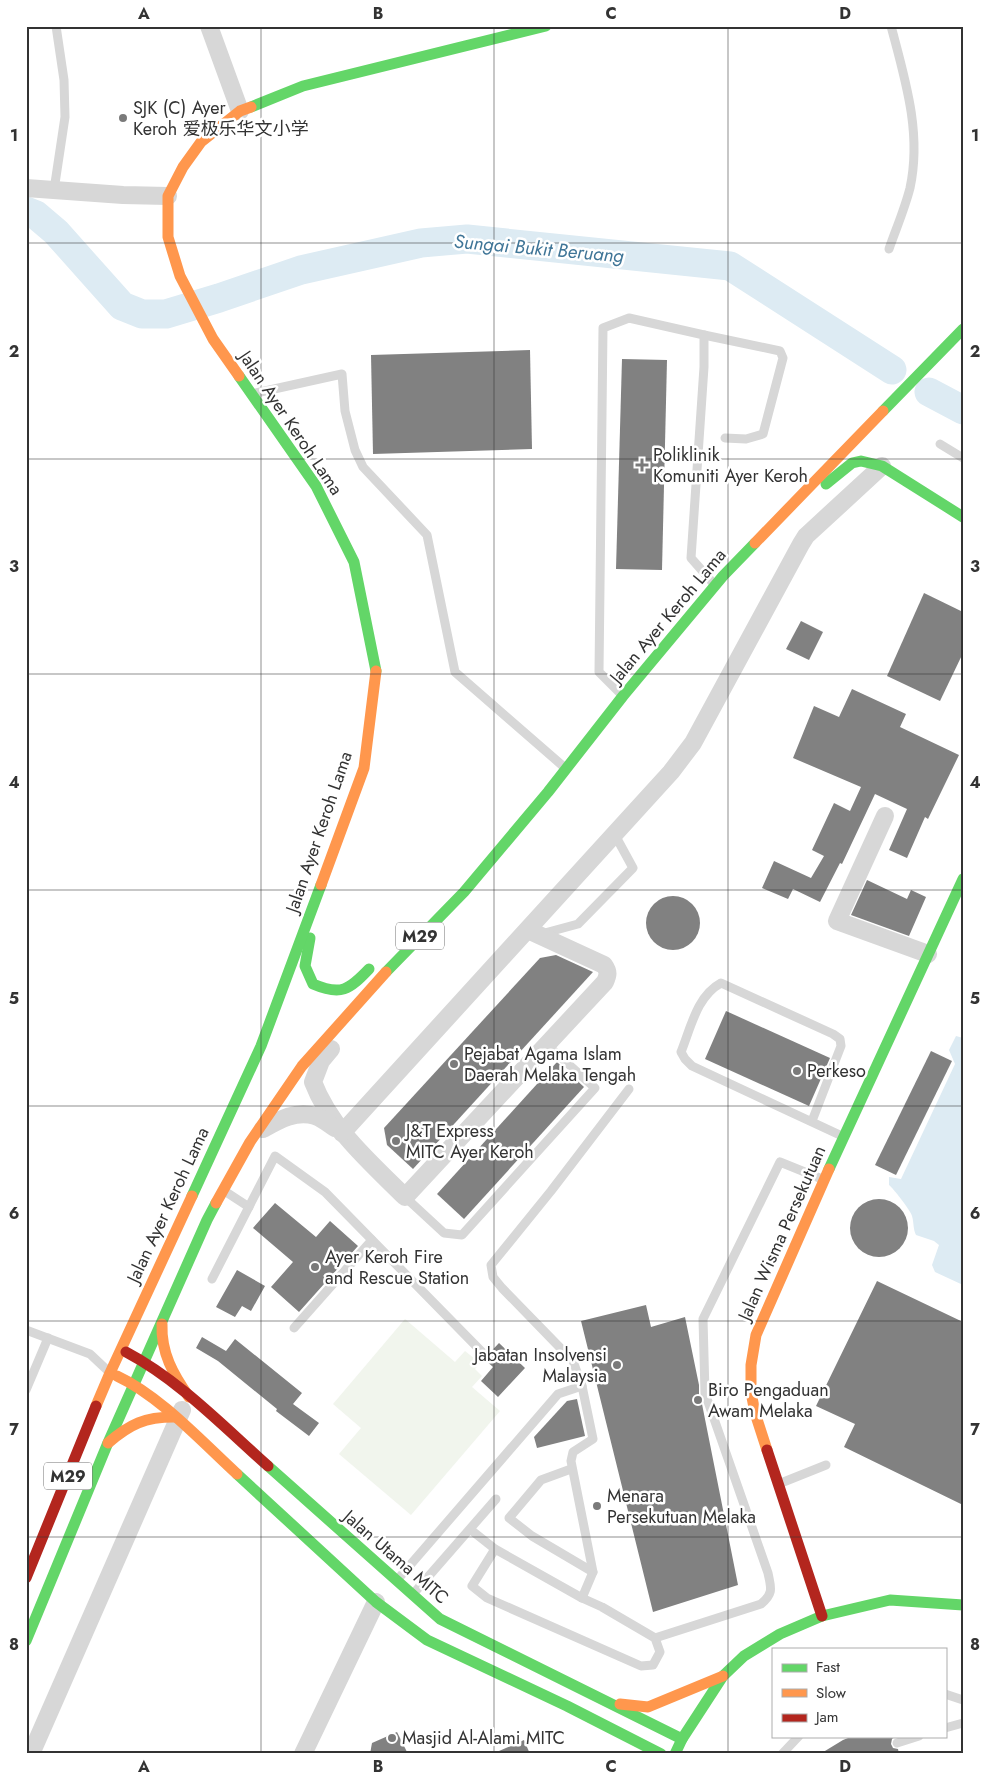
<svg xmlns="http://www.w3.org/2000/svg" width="989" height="1780" font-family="Jost,'Noto Sans SC',sans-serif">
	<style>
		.green { fill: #f1f5ed }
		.water { fill: #ddebf3 }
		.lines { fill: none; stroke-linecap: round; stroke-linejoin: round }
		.river { stroke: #ddebf3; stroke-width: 29 }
		.building { fill: #818181 }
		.lane { stroke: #d7d7d7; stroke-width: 9 }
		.street { stroke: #d7d7d7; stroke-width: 18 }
		.fast { stroke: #63d668; stroke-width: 11 }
		.slow { stroke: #ff974d; stroke-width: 11 }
		.jam { stroke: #b3261e; stroke-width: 11 }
		.grid { fill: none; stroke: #333; stroke-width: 1; stroke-opacity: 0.55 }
		.poi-dot { fill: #7a7a7a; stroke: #fff; stroke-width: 2 }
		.labels { text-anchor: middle; stroke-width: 5; stroke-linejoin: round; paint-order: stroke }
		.shield { fill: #fff; stroke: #707070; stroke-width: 1 }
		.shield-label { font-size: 16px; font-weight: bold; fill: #333 }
		.poi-label { font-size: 18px; fill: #333; stroke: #fff; text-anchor: start }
		.street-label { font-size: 18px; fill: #333; stroke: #fff }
		.water-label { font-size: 19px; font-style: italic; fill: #3f7597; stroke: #fff }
		.neatline { fill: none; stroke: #333; stroke-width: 2 }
		.grid-label { font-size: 16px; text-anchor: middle; font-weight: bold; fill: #333 }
	</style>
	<rect width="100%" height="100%" fill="#fff"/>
	<!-- green -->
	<polygon class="green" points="405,1319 455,1362 465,1351 480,1363 475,1369 482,1376 472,1387 500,1411 411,1515 339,1454 361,1428 333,1404"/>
	<!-- water -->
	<path class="water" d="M956 1036 963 1038V1285L935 1272 932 1265 939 1245 934 1241 916 1235C913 1229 914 1223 912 1216 911 1211 893 1188 889 1185V1177L901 1179 955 1064 949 1050Z"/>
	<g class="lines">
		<!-- river -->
		<g class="river">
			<polyline points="26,211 36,215 56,232 122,306 142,314 166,314 219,298 301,270 421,243 467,239 730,266 892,370"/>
			<polyline points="929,392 963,410"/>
		</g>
	</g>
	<!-- building -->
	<g class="building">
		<polygon points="530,350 532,449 373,454 371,355"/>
		<polygon points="622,359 667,360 662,570 616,569"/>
		<polygon points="924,593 963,612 963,653 940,701 887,676"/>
		<polygon points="801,621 823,632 809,660 786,649"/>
		<polygon points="852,689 906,714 900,727 959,755 928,819 925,817 907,858 889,850 907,809 875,794 842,864 840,863 820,902 793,889 788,899 762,888 774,861 811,878 824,856 812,850 834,803 850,811 861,787 793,758 814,706 839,717"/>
		<polygon points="867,880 907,899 911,890 926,897 909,936 851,915"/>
		<circle cx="673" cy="923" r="27"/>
		<polygon points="556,955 593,972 413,1169 387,1145 384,1128 540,958"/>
		<polygon points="726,1011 830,1058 809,1106 705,1059"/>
		<polygon points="931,1051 952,1061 896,1175 875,1165"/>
		<polygon points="557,1062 584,1087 464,1219 437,1194"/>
		<circle cx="879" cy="1228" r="29"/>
		<polygon points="275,1203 316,1237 330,1221 358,1246 299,1312 271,1287 293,1262 253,1228"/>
		<polygon points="237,1270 265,1286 251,1311 242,1306 235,1317 216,1307"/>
		<polygon points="877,1281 963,1322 963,1505 844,1447 855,1424 816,1406"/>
		<polygon points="646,1305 651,1327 685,1317 699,1385 699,1395 702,1404 738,1585 653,1612 581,1321"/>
		<polygon points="202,1337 226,1351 235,1339 302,1393 293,1404 319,1423 309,1436 276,1411 277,1409 218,1361 196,1348"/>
		<polygon points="499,1343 525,1368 498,1397 481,1381 493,1367 484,1359"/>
		<polygon points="577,1399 585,1436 537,1448 534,1437 567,1401"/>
		<polygon points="397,1732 408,1754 370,1754 372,1743"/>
		<polygon points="853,1736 895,1736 892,1739 891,1744 893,1748 898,1749 899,1754 820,1754 843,1740"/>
		<polygon points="524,1740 530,1754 492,1754"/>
	</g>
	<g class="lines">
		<!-- lane -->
		<g class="lane">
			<polyline points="54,190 65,117 64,80 56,26"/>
			<path d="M889 249C896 229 905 208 910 188 922 133 905 79 891 26"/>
			<polyline points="704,335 780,351 783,358 763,434 746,439 725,438"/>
			<polyline points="256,393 342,374 345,411 355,450 363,467 427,535 455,672 564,767"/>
			<polyline points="940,444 963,458"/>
			<polyline points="621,694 599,672 603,328 629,318 704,335 704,367 691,558 713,583"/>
			<polyline points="541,934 578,924 633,868 615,835"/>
			<path d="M812 1121 841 1046 840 1039 833 1034 721 983C697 996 691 1027 681 1052L685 1059 692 1066 842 1136"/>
			<polyline points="226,1192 249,1207"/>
			<polyline points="405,1197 444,1233 462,1235 595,1088 546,1044"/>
			<polyline points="212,1279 275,1156 325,1192 482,1352"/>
			<polyline points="294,1328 372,1240"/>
			<polyline points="26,1330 90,1354 107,1370"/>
			<polyline points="26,1390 48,1338"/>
			<polyline points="571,1469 541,1480 509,1518 532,1536 593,1572"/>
			<polyline points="781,1483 826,1465"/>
			<polyline points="471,1530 495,1549 582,1598 602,1607 655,1638 660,1652 653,1665 641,1666 487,1598 472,1586 495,1549"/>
			<polyline points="398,1579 558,1394 582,1386"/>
			<polyline points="414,1593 496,1499"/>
			<polyline points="582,1598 593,1572 571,1461 573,1452 593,1439 582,1386 573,1361 502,1288 493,1277 491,1265 551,1191 629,1089"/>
			<path d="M655 1638 761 1604C774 1593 771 1588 768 1573L705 1393 703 1319 780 1162 822 1179"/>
			<polyline points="945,1694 963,1700"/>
			<polyline points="945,1728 963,1723"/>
			<polyline points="897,1743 919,1736"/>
			<polyline points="782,1754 799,1736"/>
		</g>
		<!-- street -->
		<g class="street">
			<polyline points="209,26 240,111"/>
			<polyline points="26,188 123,195 168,196"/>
			<polyline points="885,816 837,921 928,954"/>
			<path d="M331 1049 321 1061 313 1082C331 1129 370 1162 405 1197L605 982C608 975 609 972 604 965L528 930"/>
			<path d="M263 1129C279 1120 296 1110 315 1116 322 1118 329 1124 335 1128"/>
			<polyline points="342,1133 671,772 693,743 801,544 806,536 882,466"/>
			<polyline points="31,1754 182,1410"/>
			<polyline points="303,1754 376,1602"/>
		</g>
		<!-- fast -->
		<g class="fast">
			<polyline points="251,107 303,86 546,26"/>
			<polyline points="239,376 316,486 354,562 376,671"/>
			<polyline points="883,411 963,329"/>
			<polyline points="826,484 852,463 861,461 882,466 963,517"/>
			<path d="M310 938 305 966 313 984C341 996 349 990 369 969"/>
			<polyline points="386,972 464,892 548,792 623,696 723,576 755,543"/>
			<polyline points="829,1169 963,879"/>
			<polyline points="192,1196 261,1046 321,885"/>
			<polyline points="268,1466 440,1619 682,1739"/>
			<polyline points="237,1474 376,1602 427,1640 567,1706 661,1754"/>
			<polyline points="26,1641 107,1445 207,1220 216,1203"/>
			<polyline points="675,1754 682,1739 723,1676 744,1656 780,1634 822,1616 890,1600 963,1605"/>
		</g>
		<!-- slow -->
		<g class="slow">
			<polyline points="239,376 213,339 180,276 168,237 168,196 183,167 201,142 240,111 251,107"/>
			<polyline points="755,543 883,411"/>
			<polyline points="321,885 364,768 376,671"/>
			<polyline points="216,1203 250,1142 302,1066 386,972"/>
			<path d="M162 1324C161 1353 173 1374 189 1397"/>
			<path d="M117 1376C160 1396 201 1441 237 1474"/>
			<polyline points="96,1406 110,1373 192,1196"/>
			<path d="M108 1443C130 1424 145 1417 174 1417"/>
			<polyline points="767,1450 755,1413 751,1392 751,1365 756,1335 829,1169"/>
			<polyline points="620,1704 648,1707 723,1676"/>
		</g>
		<!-- jam -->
		<g class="jam">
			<path d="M126 1352C179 1380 223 1426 268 1466"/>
			<polyline points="767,1450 822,1616"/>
			<polyline points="26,1578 96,1406"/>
		</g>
	</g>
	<!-- grid -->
	<path class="grid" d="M261 26V1754M494 26V1754M728 26V1754M26 243H963M26 459H963M26 674H963M26 890H963M26 1106H963M26 1321H963M26 1537H963"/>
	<!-- markers -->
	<g class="poi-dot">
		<circle cx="123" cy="118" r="5"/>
		<path d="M639.5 457.5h5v5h5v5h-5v5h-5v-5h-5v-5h5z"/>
		<circle cx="454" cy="1064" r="5"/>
		<circle cx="797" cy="1071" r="5"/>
		<circle cx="396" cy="1141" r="5"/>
		<circle cx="315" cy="1267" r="5"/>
		<circle cx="617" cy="1365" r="5"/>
		<circle cx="698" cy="1400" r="5"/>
		<circle cx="597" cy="1506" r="5"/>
		<circle cx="392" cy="1738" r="5"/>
	</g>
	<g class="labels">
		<!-- shield labels -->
		<g class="shield">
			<rect x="396" y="922.5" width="48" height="27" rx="4"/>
			<rect x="44" y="1462.5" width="48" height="27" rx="4"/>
		</g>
		<g class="shield-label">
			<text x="420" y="942">M29</text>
			<text x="68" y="1482">M29</text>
		</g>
		<!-- poi labels -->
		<g class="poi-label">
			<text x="133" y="114">SJK (C) Ayer<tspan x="133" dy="21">Keroh 爱极乐华文小学</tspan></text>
			<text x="653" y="461">Poliklinik<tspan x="653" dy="21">Komuniti Ayer Keroh</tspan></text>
			<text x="464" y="1060">Pejabat Agama Islam<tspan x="464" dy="21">Daerah Melaka Tengah</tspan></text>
			<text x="807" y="1077">Perkeso</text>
			<text x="406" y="1137">J&amp;T Express<tspan x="406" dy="21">MITC Ayer Keroh</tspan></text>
			<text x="325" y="1263">Ayer Keroh Fire<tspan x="325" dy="21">and Rescue Station</tspan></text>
			<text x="607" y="1361" text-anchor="end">Jabatan Insolvensi<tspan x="607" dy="21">Malaysia</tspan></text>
			<text x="708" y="1396">Biro Pengaduan<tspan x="708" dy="21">Awam Melaka</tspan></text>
			<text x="607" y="1502">Menara<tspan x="607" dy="21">Persekutuan Melaka</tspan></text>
			<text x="402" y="1744">Masjid Al-Alami MITC</text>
		</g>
		<!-- street labels -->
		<g class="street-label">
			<text transform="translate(291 423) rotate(56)" y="6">Jalan Ayer Keroh Lama</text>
			<text transform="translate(668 616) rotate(-50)" y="6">Jalan Ayer Keroh Lama</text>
			<text transform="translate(319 832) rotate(-71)" y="6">Jalan Ayer Keroh Lama</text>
			<text transform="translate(168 1205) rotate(-65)" y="6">Jalan Ayer Keroh Lama</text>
			<text transform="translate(782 1233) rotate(-66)" y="6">Jalan Wisma Persekutuan</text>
			<text transform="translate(396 1557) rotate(41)" y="6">Jalan Utama MITC</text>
		</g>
		<!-- water labels -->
		<g class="water-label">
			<text transform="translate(539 248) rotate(5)" y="7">Sungai Bukit Beruang</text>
		</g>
	</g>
	<!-- border -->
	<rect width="989" height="1780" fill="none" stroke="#ffffff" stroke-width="55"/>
	<!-- legend -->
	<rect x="772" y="1648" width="175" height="90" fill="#ffffff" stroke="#adadad"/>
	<rect x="782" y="1664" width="25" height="8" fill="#63d668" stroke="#adadad"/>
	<text x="816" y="1672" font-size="15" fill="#333333">Fast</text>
	<rect x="782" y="1689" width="25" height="8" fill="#ff974d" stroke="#adadad"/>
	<text x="816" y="1698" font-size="15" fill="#333333">Slow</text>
	<rect x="782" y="1714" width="25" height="8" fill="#b3261e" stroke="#adadad"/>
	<text x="816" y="1722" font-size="15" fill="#333333">Jam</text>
	<rect x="28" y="28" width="934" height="1724" class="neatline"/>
	<g class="grid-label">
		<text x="144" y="19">A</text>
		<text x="378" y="19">B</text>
		<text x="611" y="19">C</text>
		<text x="845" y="19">D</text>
		<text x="14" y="141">1</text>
		<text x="975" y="141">1</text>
		<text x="14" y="357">2</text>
		<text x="975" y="357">2</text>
		<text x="14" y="572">3</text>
		<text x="975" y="572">3</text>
		<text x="14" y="788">4</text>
		<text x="975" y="788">4</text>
		<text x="14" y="1004">5</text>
		<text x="975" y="1004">5</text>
		<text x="14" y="1219">6</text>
		<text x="975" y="1219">6</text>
		<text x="14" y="1435">7</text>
		<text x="975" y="1435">7</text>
		<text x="14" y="1650">8</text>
		<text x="975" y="1650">8</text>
		<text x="144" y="1772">A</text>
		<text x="378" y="1772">B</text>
		<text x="611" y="1772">C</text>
		<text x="845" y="1772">D</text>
	</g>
</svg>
